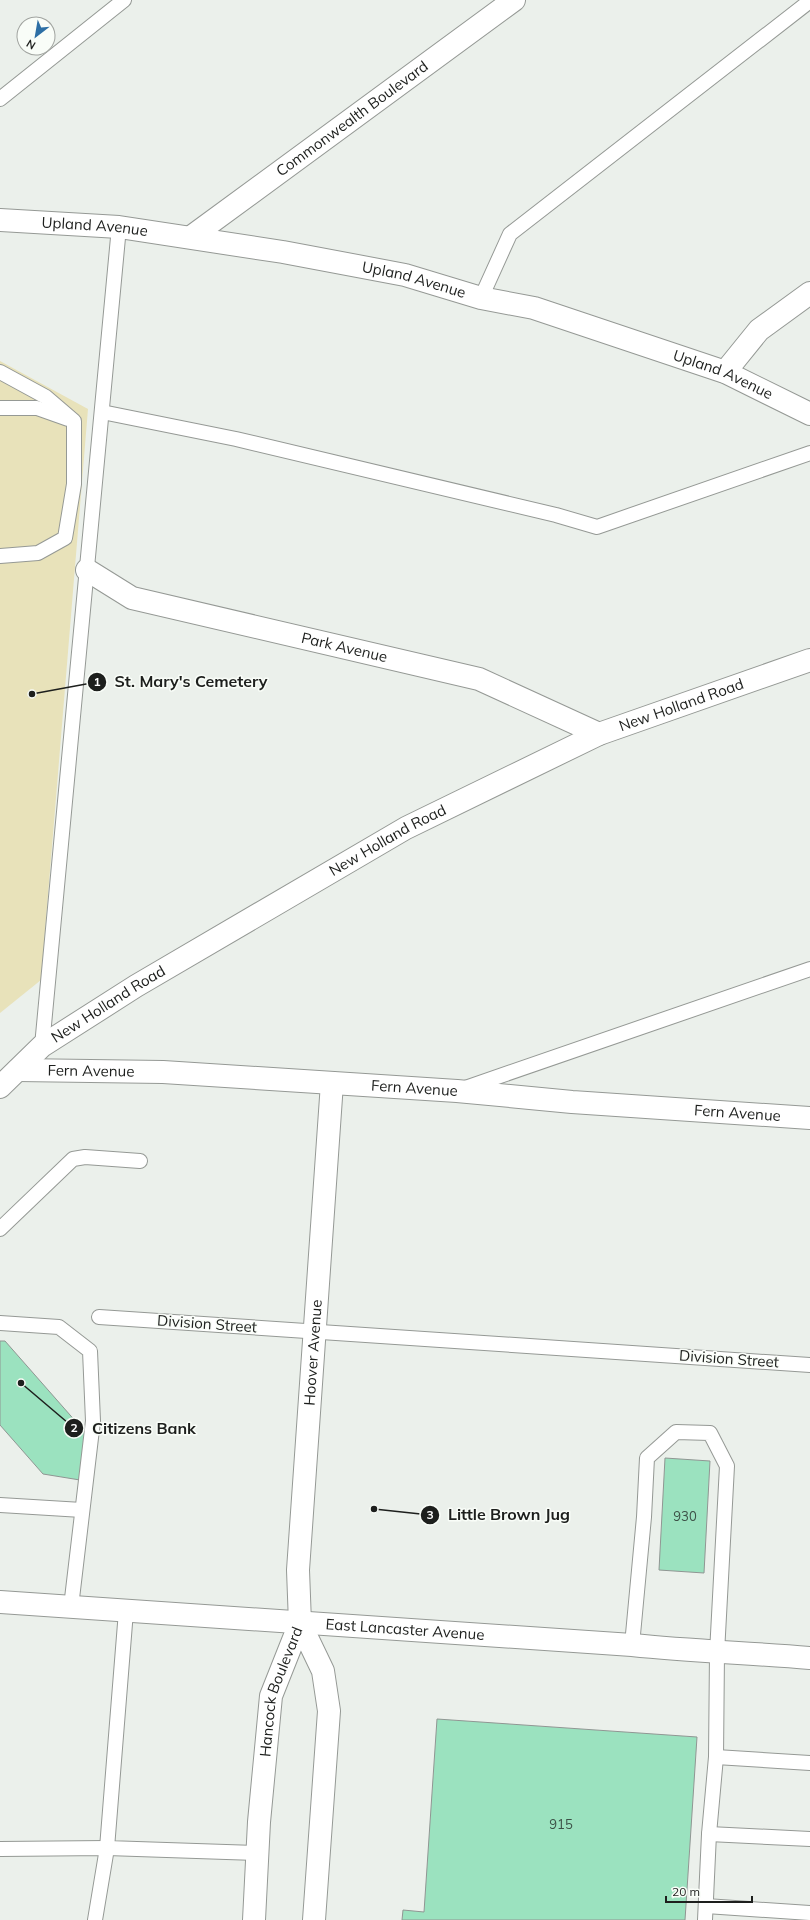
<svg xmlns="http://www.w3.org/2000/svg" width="810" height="1920" font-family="Mulish,sans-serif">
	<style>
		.green { fill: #e8e2ba }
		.building { fill: #9be2bf; stroke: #909693 }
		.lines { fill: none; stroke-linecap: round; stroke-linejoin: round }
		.service-casing { stroke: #959995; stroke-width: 16 }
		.minor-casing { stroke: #959995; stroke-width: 24 }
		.tertiary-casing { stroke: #959995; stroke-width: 24 }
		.secondary-casing { stroke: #959995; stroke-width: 24 }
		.primary-casing { stroke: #959995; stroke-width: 24 }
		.service { stroke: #fff; stroke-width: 14 }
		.minor { stroke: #fff; stroke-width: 22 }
		.tertiary { stroke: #fff; stroke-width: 22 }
		.secondary { stroke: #fff; stroke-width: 22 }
		.primary { stroke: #fff; stroke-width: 22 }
		.labels { text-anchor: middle; stroke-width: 3; stroke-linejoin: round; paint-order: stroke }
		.number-label { font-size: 13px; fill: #3c5046 }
		.street-label { font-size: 15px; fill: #1d1f1d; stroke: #f9fdf8 }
		.leader { fill: none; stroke: #1d1f1d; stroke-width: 1.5 }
		.callout-dot { fill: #1d1f1d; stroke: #f9fdf8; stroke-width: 1.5 }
		.mark-label { font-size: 12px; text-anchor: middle; font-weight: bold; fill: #fff }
		.callout-label { font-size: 16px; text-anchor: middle; font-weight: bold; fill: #1d1f1d; stroke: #f9fdf8; stroke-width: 3; stroke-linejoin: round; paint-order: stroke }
	</style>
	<rect width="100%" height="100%" fill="#ebf0eb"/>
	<!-- green -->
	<polygon class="green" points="0,361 88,409 41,980 0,1013"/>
	<!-- building -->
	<g class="building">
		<polygon points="0,1341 5,1341 85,1432 80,1480 43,1474 0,1425"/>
		<polygon points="665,1458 710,1461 704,1573 659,1570"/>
		<polygon points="437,1719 697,1737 685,1920 402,1920 403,1910 424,1912"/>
	</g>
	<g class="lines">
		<defs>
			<g id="service">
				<polyline points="0,99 124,0"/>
				<polyline points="481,298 510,234 810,1"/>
				<polyline points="0,372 46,397 74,421 74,484 65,538 38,553 0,556"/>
				<polyline points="0,408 37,408 68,419"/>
				<polyline points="102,412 236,439 556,515 597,527 810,453"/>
				<polyline points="42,1046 119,227"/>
				<polyline points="465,1088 810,969"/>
				<polyline points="0,1229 73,1159 85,1157 140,1161"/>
				<polyline points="99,1317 810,1365"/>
				<polyline points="0,1323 59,1327 90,1351 93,1421 71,1607"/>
				<polyline points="0,1505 82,1510"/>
				<polyline points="126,1611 107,1848 258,1853"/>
				<polyline points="632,1645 644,1517 647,1458 676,1432 710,1433 727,1466 717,1653 716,1757 709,1834 705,1920"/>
				<polyline points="716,1757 810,1763"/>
				<polyline points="709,1834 810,1839"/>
				<polyline points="0,1849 107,1848 95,1920"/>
				<polyline points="706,1906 810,1913"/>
			</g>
			<g id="minor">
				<path id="s1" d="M191 237 514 0"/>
				<polyline points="725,372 759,330 810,293"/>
				<path id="s2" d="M87 570 132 598 479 679 599 734"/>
				<path id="s3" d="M18 1070 163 1072 457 1091 572 1102 810 1118"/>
				<path id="s4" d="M300 1623 298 1570 332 1083"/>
			</g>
			<g id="tertiary">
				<path id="s5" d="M0 220 119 227 283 252 405 275 481 298 534 308 725 372 810 414"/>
				<polyline points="300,1623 323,1671 329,1711 314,1920"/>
				<path id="s6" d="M254 1920 259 1822 271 1696 300 1623"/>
			</g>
			<g id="secondary">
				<path id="s7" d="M0 1087 42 1046 136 986 406 828 599 734 810 660"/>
			</g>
			<g id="primary">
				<path id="s8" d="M0 1602 632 1645C691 1651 750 1653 810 1658"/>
			</g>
		</defs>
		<!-- service casing -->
		<use href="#service" class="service-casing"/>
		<!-- minor casing -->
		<use href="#minor" class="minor-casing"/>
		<!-- tertiary casing -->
		<use href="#tertiary" class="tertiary-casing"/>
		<!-- secondary casing -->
		<use href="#secondary" class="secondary-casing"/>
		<!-- primary casing -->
		<use href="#primary" class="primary-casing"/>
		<!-- service -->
		<use href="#service" class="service"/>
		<!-- minor -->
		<use href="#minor" class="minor"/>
		<!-- tertiary -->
		<use href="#tertiary" class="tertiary"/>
		<!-- secondary -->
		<use href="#secondary" class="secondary"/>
		<!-- primary -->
		<use href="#primary" class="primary"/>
	</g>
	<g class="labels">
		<!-- number labels -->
		<g class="number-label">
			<text x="685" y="1521">930</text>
			<text x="561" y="1829">915</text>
		</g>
		<!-- street labels -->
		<g class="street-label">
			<text dy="5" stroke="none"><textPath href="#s1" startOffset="200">Commonwealth Boulevard</textPath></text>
			<text dy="5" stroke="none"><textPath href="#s5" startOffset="95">Upland Avenue</textPath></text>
			<text dy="5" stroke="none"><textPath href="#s5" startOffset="419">Upland Avenue</textPath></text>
			<text dy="5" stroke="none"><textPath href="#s5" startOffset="743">Upland Avenue</textPath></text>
			<text dy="5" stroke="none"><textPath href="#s2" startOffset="271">Park Avenue</textPath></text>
			<text dy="5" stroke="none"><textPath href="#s7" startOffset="785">New Holland Road</textPath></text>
			<text dy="5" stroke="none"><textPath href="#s7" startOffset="461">New Holland Road</textPath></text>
			<text dy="5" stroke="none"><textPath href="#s7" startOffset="137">New Holland Road</textPath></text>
			<text dy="5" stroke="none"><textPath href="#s3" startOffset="73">Fern Avenue</textPath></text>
			<text dy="5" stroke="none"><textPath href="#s3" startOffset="397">Fern Avenue</textPath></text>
			<text dy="5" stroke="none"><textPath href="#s3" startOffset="721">Fern Avenue</textPath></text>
			<text transform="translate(207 1324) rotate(4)" y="5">Division Street</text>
			<text dy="5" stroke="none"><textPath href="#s4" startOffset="271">Hoover Avenue</textPath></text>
			<text transform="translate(729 1359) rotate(4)" y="5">Division Street</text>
			<text dy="5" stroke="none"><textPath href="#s8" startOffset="406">East Lancaster Avenue</textPath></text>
			<text dy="5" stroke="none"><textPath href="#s6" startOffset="231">Hancock Boulevard</textPath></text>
		</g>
	</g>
	<!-- callouts -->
	<path class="leader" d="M32 694L97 682M21 1383L74 1428M374 1509L430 1515"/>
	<g class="callout-dot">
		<circle cx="32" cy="694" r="4"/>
		<circle cx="21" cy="1383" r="4"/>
		<circle cx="374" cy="1509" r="4"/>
		<circle cx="97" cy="682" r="10"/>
		<circle cx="74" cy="1428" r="10"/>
		<circle cx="430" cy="1515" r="10"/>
	</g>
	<g class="mark-label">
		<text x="97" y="686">1</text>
		<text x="74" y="1432">2</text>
		<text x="430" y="1519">3</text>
	</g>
	<g class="callout-label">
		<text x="191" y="687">St. Mary's Cemetery</text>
		<text x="144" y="1434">Citizens Bank</text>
		<text x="509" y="1520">Little Brown Jug</text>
	</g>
	<!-- north arrow -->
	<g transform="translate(36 36) rotate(211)"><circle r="19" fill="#f9fdf8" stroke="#a1a4a0"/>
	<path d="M0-3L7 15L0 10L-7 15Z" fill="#2d6fa5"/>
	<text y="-6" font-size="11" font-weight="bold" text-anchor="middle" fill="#1d1f1d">N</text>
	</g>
	<!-- scale -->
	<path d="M666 1896v6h86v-6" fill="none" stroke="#1d1f1d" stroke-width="2"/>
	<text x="672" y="1896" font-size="12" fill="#1d1f1d" stroke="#f9fdf8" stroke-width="3" paint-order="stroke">20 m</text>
</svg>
